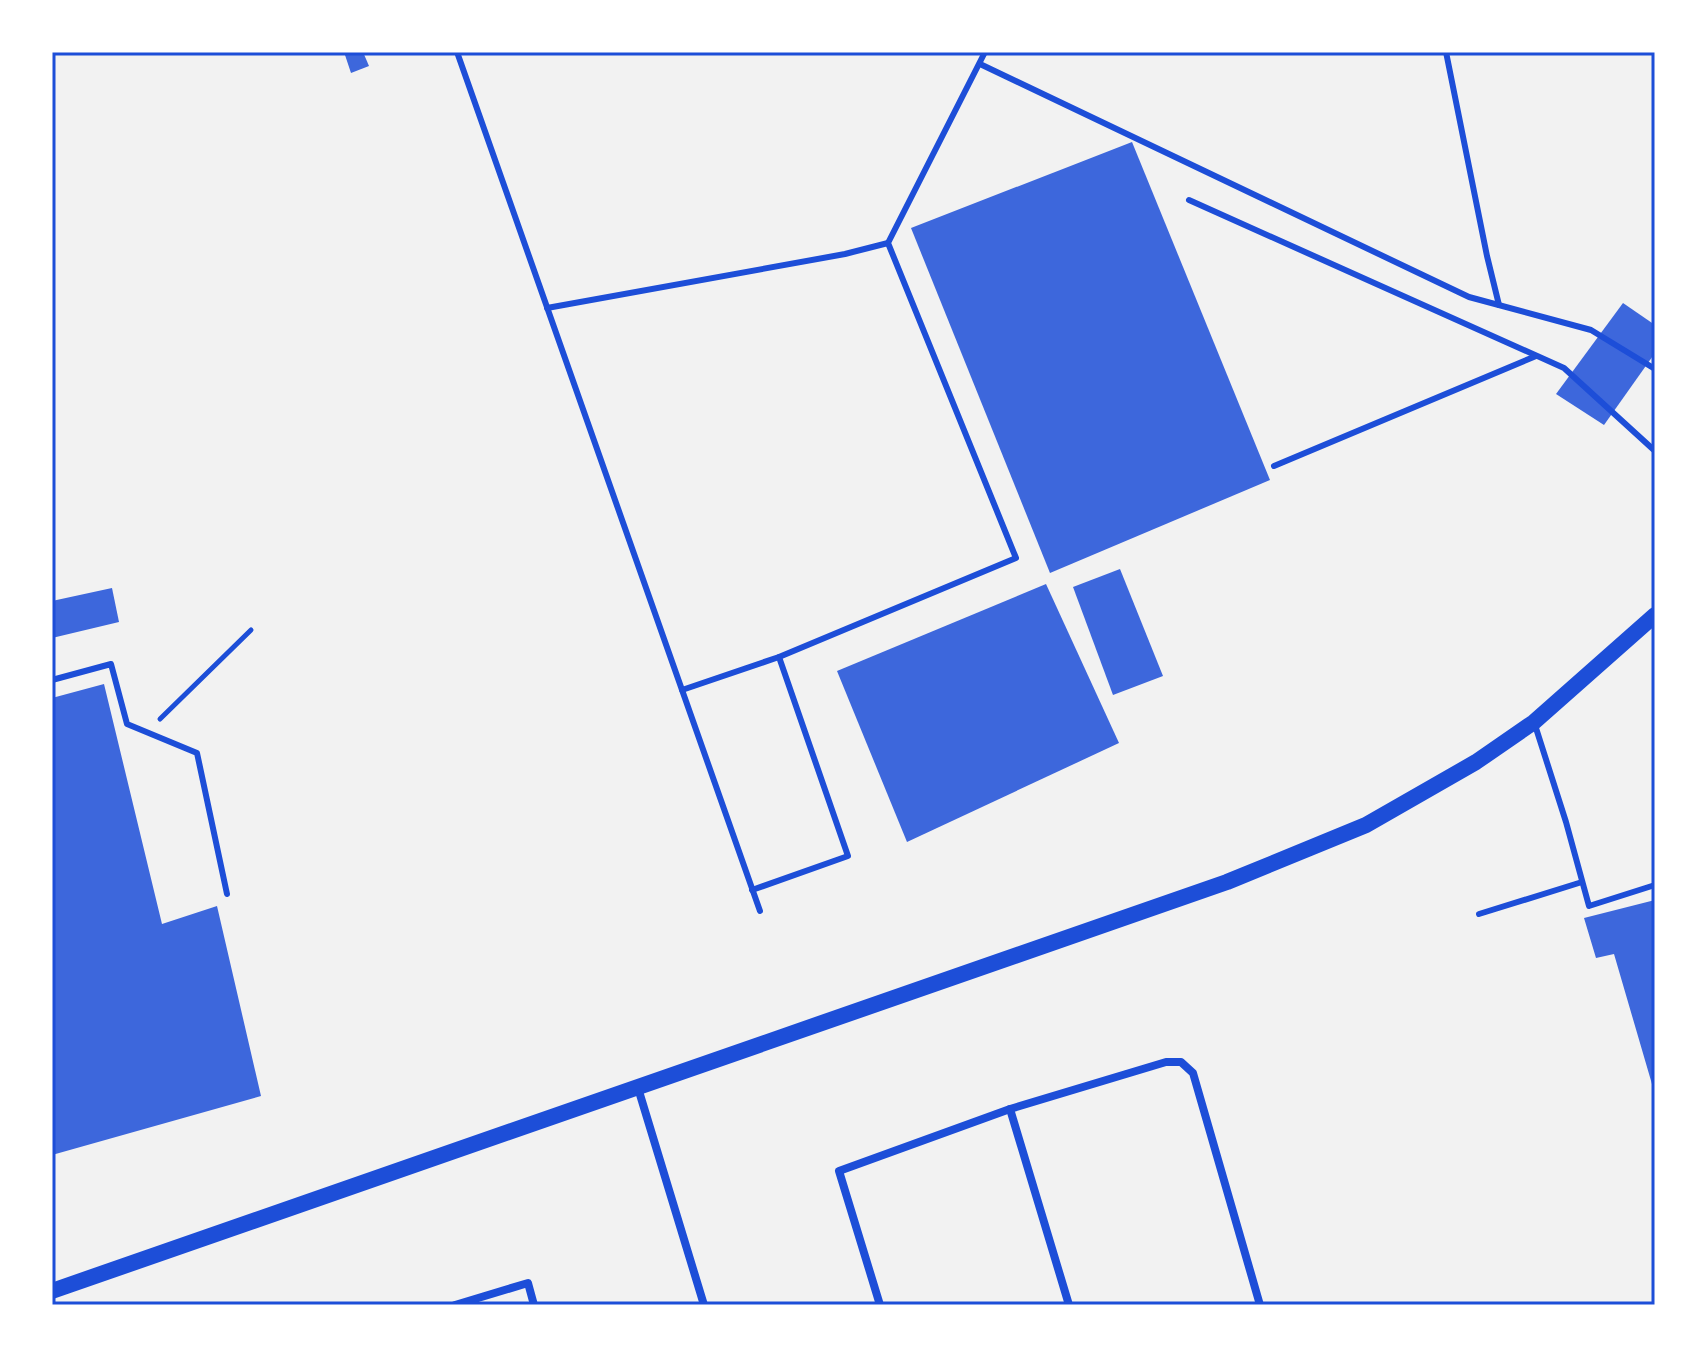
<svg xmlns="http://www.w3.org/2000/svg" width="1707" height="1357" font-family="'Noto Sans',sans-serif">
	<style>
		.building { fill: #3d67dc }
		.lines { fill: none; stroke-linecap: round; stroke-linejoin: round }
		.path { stroke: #1d4ed8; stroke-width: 5 }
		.service { stroke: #1d4ed8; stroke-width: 6 }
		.minor { stroke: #1d4ed8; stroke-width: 8 }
		.secondary { stroke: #1d4ed8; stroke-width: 16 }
		.neatline { fill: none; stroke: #1d4ed8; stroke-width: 3 }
	</style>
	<rect width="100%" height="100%" fill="#f2f2f2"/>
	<!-- building -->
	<g class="building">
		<polygon points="344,52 363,52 369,66 351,73"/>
		<polygon points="1132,142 1270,480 1050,573 911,228"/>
		<polygon points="1623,303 1655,325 1655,353 1604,425 1556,394"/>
		<polygon points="1120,569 1163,676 1113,695 1073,587"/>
		<polygon points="1046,584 1119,743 907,842 837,671"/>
		<polygon points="112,588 119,622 52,638 52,601"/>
		<polygon points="104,684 162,924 217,906 261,1096 52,1155 52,698"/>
		<polygon points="1655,900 1655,1091 1654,1091 1614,954 1596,958 1584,918"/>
	</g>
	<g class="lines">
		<!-- path -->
		<polyline class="path" points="160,719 251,630"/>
		<!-- service -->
		<g class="service">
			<polyline points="457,52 760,911"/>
			<polyline points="1446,52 1487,256 1499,305"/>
			<polyline points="980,64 1469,297 1591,330 1655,369"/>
			<polyline points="1189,200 1564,368 1655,451"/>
			<polyline points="547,308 845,254 888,243"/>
			<polyline points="1274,466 1536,356"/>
			<polyline points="779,657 1016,558 888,243 985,52"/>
			<polyline points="52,680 111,664 127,724 197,753 227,894"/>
			<polyline points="682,690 779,657 848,856 752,890"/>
			<polyline points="1535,725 1566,822 1589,906 1655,885"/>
			<polyline points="1479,914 1582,882"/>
		</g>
		<!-- minor -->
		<g class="minor">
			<polyline points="638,1088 704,1305"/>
			<polyline points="1010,1109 1069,1305"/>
			<polyline points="455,1305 528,1283 534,1305"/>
			<polyline points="880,1305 839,1171 1010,1109 1166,1062 1181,1062 1193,1073 1260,1305"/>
		</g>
		<!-- secondary -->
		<polyline class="secondary" points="52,1291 1227,882 1366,825 1476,762 1534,722 1655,615"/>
	</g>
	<!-- border -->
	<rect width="1707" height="1357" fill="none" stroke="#ffffff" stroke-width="108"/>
	<rect x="54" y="54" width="1599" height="1249" class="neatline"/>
</svg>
